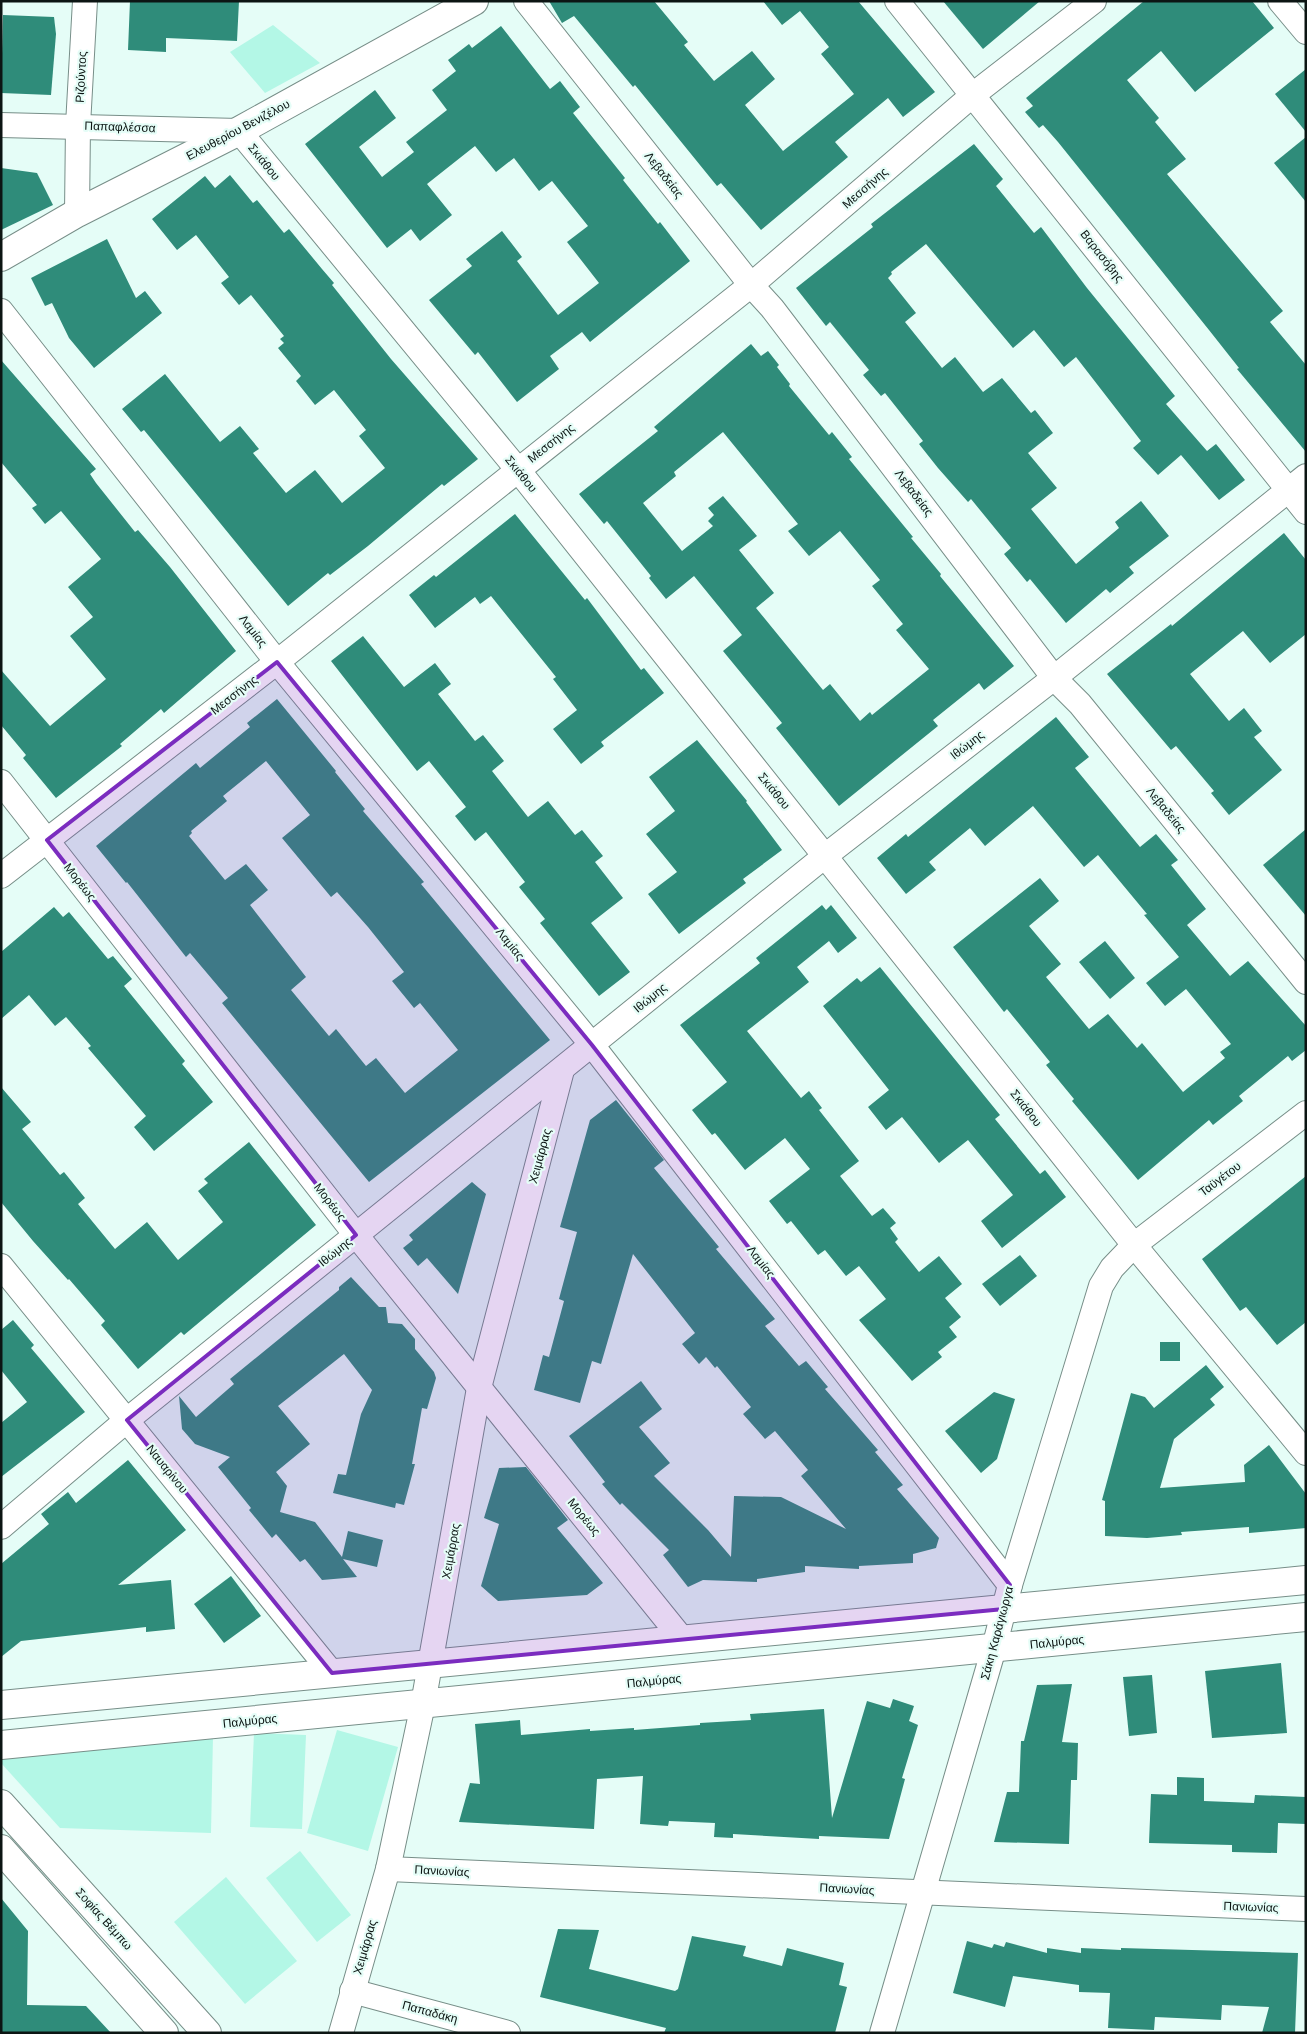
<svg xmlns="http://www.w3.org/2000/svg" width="1307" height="2034" font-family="Rubik,sans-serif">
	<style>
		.green { fill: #b3f7e6 }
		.building { fill: #2f8c7a; fill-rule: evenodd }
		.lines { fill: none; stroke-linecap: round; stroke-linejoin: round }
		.minor-casing { stroke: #778e88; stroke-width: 26 }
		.tertiary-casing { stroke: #778e88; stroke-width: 30 }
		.secondary-casing { stroke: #778e88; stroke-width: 30 }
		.minor { stroke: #fff; stroke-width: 24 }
		.tertiary { stroke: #fff; stroke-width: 28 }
		.secondary { stroke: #fff; stroke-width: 28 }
		.marked { fill: #7b2cbf; fill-opacity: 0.2; stroke: #7b2cbf; stroke-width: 4; stroke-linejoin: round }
		.labels { text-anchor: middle; stroke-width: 4.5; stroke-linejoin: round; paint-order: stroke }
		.street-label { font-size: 12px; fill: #0c1513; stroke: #e5fdf7 }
	</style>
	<rect width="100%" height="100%" fill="#e5fdf7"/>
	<!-- green -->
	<g class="green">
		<polygon points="273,25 320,63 265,93 230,52"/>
		<polygon points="337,1730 398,1747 368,1851 307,1833"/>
		<polygon points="254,1733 306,1735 302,1829 250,1827"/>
		<polygon points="213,1736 211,1833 60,1828 1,1763 1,1759"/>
		<polygon points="300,1851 351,1915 317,1942 266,1878"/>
		<polygon points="226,1877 297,1961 245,2004 174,1922"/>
	</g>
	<!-- building -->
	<g class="building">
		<polygon points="130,1 239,1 237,41 166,38 166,52 128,50"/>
		<polygon points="549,1 654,1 688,42 684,45 714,81 752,51 775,79 745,105 783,151 854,94 821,54 829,47 800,11 782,25 763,1 858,1 935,92 903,117 888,98 835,142 848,157 761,230 721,183 717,186 635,85 633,87 574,16 562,23"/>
		<polygon points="943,1 1040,1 983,49"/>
		<polygon points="1144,1 1252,1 1274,28 1195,92 1161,51 1127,80 1159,118 1155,122 1186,159 1167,174 1283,311 1270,322 1306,365 1306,452 1237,369 1239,368 1209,330 1058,142 1043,125 1039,128 1025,112 1033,106 1026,98"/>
		<polygon points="3,15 54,17 56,34 51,95 1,93"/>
		<polygon points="501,26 550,89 560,81 580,107 573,113 625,178 623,180 658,224 660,222 690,261 590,342 582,332 550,356 559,369 517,402 478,352 475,355 429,300 472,266 466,259 502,231 522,257 517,261 558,315 599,283 567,242 588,226 552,181 539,191 514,158 496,172 475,146 427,184 452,215 420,241 411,229 387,248 305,144 375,90 396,118 359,147 382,177 414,152 406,142 447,110 432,90 456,71 448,60 469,44 472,48"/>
		<polygon points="1306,69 1306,132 1275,94"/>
		<polygon points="1306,137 1306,202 1274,163"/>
		<polygon points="974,144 1003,179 996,186 1034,233 1041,227 1087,288 1175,396 1166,404 1207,451 1216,444 1245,480 1219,500 1181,455 1158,475 1133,448 1141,441 1076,357 1064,367 1034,330 1013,348 926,244 891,272 892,274 888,278 916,313 905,322 942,368 955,357 983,392 1002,378 1031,413 1035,410 1053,433 1028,453 1057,488 1031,509 1076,564 1119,528 1115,522 1141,501 1169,536 1129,567 1134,573 1110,593 1106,589 1066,623 1030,579 1027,582 1004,554 1011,548 971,499 968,502 938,468 919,444 923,441 885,393 881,396 863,375 869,370 830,322 826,326 796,288 873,227 871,224"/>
		<polygon points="1,168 37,173 53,205 1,230"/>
		<polygon points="230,175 253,203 257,200 284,233 289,229 322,269 334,283 332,285 391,359 478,459 444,486 442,484 368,546 330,575 328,573 288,606 144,430 141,432 122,409 165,374 220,442 240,426 259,449 253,453 286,493 315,470 342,503 385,468 359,436 366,430 334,390 315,405 296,381 301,376 278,348 284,343 280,339 284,336 251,295 239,305 221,283 229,277 196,235 177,250 152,219 205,176 215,188"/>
		<polygon points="107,239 136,298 145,291 162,313 94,368 69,338 52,303 45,306 31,278"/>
		<path d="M751 344 761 356 768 351 779 365 777 367 790 384 789 386 829 435 832 432 852 457 849 459 913 537 911 538 941 574 940 576 1014 666 984 690 979 683 933 720 938 726 839 806 776 728 782 723 723 651 742 635 694 576 666 599 649 578 651 576 607 521 604 524 579 494 658 431 654 427ZM723 432 798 524 788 531 809 556 840 531 880 580 872 586 903 624 896 630 929 669 872 715 870 712 860 721 830 684 823 690 756 608 774 593 739 550 757 536 723 496 708 508 714 515 708 521 713 526 682 551 643 503 676 476 674 472Z"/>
		<polygon points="1,360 96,469 90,474 96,483 135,532 138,530 170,567 236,651 164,713 161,709 120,744 122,746 56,798 23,758 26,755 1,725 1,670 50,726 106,679 70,636 93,617 68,587 101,559 61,511 45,524 32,508 37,505 1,462"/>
		<polygon points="515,514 585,600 587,598 641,670 644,668 664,693 601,742 604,746 581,764 553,729 577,710 553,679 556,677 491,596 480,604 475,597 435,628 409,595 434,575 436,577"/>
		<polygon points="1284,533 1306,560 1306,634 1270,663 1243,631 1190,674 1229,721 1244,708 1262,731 1254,737 1282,770 1229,815 1211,793 1214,791 1176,746 1171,750 1107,674 1171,624 1172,626"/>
		<polygon points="363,636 404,687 435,663 451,684 438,694 475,741 483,735 504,761 492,771 528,817 548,801 575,835 582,830 603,856 595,862 623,898 591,923 630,972 599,996 540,923 545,919 519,887 525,882 486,832 475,841 455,816 466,807 429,761 417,771 331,661"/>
		<path d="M277 699 336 771 335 772 365 809 363 811 424 882 421 884 550 1040 369 1182 222 1003 228 998 190 953 186 957 127 882 126 883 96 846 196 763 200 768 250 727 247 723ZM266 761 310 815 282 838 331 897 337 892 368 927 404 972 392 981 414 1008 420 1003 458 1050 405 1093 376 1058 366 1066 336 1029 329 1036 291 990 306 977 250 905 268 890 246 864 225 880 189 836 192 833 191 831 227 801 223 796Z"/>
		<polygon points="1056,717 1089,757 1075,768 1140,847 1156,834 1178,860 1171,865 1206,909 1187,925 1230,976 1248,961 1306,1026 1306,1050 1292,1061 1288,1056 1239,1096 1243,1101 1213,1125 1209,1120 1138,1180 1072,1101 1074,1099 1046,1065 1050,1062 1007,1009 1004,1012 953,947 1040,878 1059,901 1029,926 1061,964 1046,977 1089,1029 1108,1014 1137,1048 1142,1043 1183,1092 1225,1058 1220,1052 1231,1044 1186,989 1165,1006 1146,983 1179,957 1144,915 1147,914 1098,855 1084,867 1033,806 985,846 970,828 929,862 936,870 906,894 877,858 906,834 908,837"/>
		<polygon points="697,740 747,801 746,802 782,850 743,879 746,883 679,934 648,894 677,872 646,834 675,811 649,777"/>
		<polygon points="1306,829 1306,916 1263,865"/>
		<polygon points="822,905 826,910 831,905 857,938 838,953 829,941 797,967 809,982 747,1031 801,1098 809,1091 822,1108 819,1110 859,1161 840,1176 872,1216 883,1208 896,1223 890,1228 898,1239 895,1242 919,1272 939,1256 962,1284 945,1298 961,1317 949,1327 957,1337 938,1352 942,1357 912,1381 859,1320 886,1299 859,1266 846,1276 825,1250 818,1255 791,1221 787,1224 769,1201 810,1169 785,1138 745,1170 715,1133 712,1135 692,1110 727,1082 680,1025 760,963 756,958"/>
		<polygon points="54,907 63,917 69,912 108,959 113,956 132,979 124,986 185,1061 182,1064 213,1102 154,1151 134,1127 146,1116 88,1048 91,1046 66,1017 55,1026 29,995 1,1019 1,952"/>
		<polygon points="1105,941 1135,978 1110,999 1079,962"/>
		<polygon points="880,967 1000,1115 995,1119 1040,1174 1045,1170 1066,1197 1002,1248 981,1221 1013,1195 968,1140 939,1163 902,1117 886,1130 868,1107 889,1090 823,1006 857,978 861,982"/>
		<polygon points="1,1087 31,1122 22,1129 60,1175 64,1172 85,1198 78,1204 115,1249 147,1222 178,1260 223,1222 198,1191 208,1183 204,1179 249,1142 316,1225 184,1335 181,1332 138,1369 101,1325 105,1321 69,1279 68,1280 33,1241 1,1202"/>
		<polygon points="616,1100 664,1160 654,1168 719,1247 716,1249 775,1319 765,1326 799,1366 806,1361 828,1387 825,1389 878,1450 875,1452 903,1485 897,1489 939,1538 936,1548 913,1554 913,1563 859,1566 859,1569 805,1566 805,1572 757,1579 757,1582 703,1580 688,1587 663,1555 669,1550 622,1503 620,1505 602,1484 605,1482 569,1436 641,1381 662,1409 639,1427 670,1463 654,1476 708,1530 731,1557 734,1496 781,1497 846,1529 801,1476 808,1470 775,1431 765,1439 743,1414 751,1407 717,1366 715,1368 706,1357 699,1364 682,1344 695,1333 633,1254 601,1364 592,1361 580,1403 534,1390 543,1355 549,1357 564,1301 559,1299 577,1232 560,1227 590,1120"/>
		<polygon points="1306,1176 1306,1322 1277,1345 1246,1307 1240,1311 1202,1259"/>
		<polygon points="472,1182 486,1194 458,1294 427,1258 418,1266 403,1248 413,1240 409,1235"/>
		<polygon points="1020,1255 1037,1276 1000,1306 982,1284"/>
		<polygon points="351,1277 379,1307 386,1307 388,1323 402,1324 415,1339 415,1349 434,1372 436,1378 427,1409 422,1408 412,1464 415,1464 404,1505 396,1503 395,1508 333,1493 338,1474 346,1475 361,1414 372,1390 344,1354 278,1406 310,1444 276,1472 287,1486 280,1512 315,1522 342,1557 348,1531 383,1540 377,1567 343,1559 357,1577 322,1580 305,1559 300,1562 276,1534 272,1538 249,1510 251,1508 218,1467 230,1457 195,1444 182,1429 179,1396 196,1417 234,1384 230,1379 339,1290 339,1287"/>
		<polygon points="13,1320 34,1345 31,1348 85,1412 1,1477 1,1423 27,1402 1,1370 1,1330"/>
		<rect x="1160" y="1342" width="20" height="19"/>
		<polygon points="1206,1365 1224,1387 1210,1399 1215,1405 1174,1439 1160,1488 1245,1482 1244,1465 1269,1445 1306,1494 1306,1528 1249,1533 1249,1527 1181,1532 1182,1535 1147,1538 1105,1536 1105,1501 1102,1500 1131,1393 1145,1397 1154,1408"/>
		<polygon points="994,1392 1015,1399 997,1459 981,1473 945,1431"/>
		<polygon points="128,1460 186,1530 118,1585 171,1580 175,1629 146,1632 146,1627 21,1641 1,1657 1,1564 49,1524 41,1514 68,1492 76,1503"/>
		<polygon points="526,1467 568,1520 557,1528 603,1583 587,1595 498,1601 481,1586 499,1524 484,1518 499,1468"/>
		<polygon points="231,1576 261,1616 224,1643 194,1604"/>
		<polygon points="1281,1663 1287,1733 1212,1738 1205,1671"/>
		<polygon points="1152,1675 1157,1733 1129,1736 1123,1677"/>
		<polygon points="1072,1684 1062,1742 1078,1743 1077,1780 1071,1780 1069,1844 994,1842 1007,1792 1019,1792 1021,1741 1024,1741 1037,1685"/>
		<polygon points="893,1699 914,1706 909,1721 918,1725 902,1778 905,1779 889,1839 819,1836 819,1839 733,1834 733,1838 714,1837 715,1823 669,1821 668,1826 640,1824 643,1776 597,1779 594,1829 459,1822 470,1783 480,1784 475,1724 520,1720 521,1735 590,1729 590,1731 634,1728 634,1730 700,1725 700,1723 751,1720 750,1714 824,1709 832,1818 867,1701 890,1708"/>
		<polygon points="1177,1777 1204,1778 1204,1801 1254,1803 1255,1795 1306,1797 1306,1824 1278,1823 1277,1853 1232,1852 1232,1845 1149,1843 1151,1794 1177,1795"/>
		<polygon points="1,1898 28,1931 27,2005 86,2006 111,2033 1,2033"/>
		<polygon points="558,1929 599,1930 589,1969 675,1991 678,1989 692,1936 746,1946 743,1956 782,1966 787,1948 844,1963 839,1985 847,1987 835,2033 664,2033 666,2028 540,1997"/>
		<polygon points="967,1941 992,1948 994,1944 1004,1947 1006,1942 1047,1953 1047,1948 1081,1953 1081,1948 1121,1950 1121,1948 1298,1953 1295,2033 1262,2033 1269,2007 1222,2005 1221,2020 1155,2017 1154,2030 1108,2028 1110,1993 1079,1992 1079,1985 1013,1976 1005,2007 953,1993"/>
	</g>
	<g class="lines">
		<defs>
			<g id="minor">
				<polyline points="526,1 751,285 772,308 1054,678 1080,704 1306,982"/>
				<polyline points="897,1 1306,512"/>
				<polyline points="1280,1 1306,32"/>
				<polyline points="1,125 239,131 518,470 1134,1245 1306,1453"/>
				<polyline points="77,213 78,125 85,1"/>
				<polyline points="1,311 277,662 592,1045 1010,1585"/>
				<polyline points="1,782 356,1235 683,1640"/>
				<polyline points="1,876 277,662 751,285 974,94 1094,1"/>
				<polyline points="1,1266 332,1673"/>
				<polyline points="1,1527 127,1420 825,856 1054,678 1306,476"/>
				<polyline points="388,1869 1306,1909"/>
				<polyline points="352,1991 508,2033"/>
				<polyline points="341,2033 388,1869 423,1704 479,1388 562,1070"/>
				<polyline points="882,2033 994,1648 1010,1585 1101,1286 1112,1268 1134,1245 1306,1113"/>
			</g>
			<polyline id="tertiary" points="1,257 77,213 239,131 474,1"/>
			<g id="secondary">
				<polyline points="1,1705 1306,1580"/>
				<polyline points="1,1745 1306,1617"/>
				<polyline points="1,1804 207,2033"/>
				<polyline points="1,1849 164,2033"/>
			</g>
		</defs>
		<!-- minor casing -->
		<use href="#minor" class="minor-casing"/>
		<!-- tertiary casing -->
		<use href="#tertiary" class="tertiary-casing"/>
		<!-- secondary casing -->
		<use href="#secondary" class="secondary-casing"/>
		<!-- minor -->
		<use href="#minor" class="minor"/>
		<!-- tertiary -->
		<use href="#tertiary" class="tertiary"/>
		<!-- secondary -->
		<use href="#secondary" class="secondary"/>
	</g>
	<!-- marked area -->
	<path class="marked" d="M277 662 592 1045 1010 1585 1004 1609 332 1673 127 1420 356 1235 47 840Z"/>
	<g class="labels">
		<!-- street labels -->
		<g class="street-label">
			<text transform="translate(81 77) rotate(-87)" y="4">Ριζούντος</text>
			<text transform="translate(120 127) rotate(2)" y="4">Παπαφλέσσα</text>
			<text transform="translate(238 130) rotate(-28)" y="4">Ελευθερίου Βενιζέλου</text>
			<text transform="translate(264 162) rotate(51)" y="4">Σκιάθου</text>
			<text transform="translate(664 175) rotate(52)" y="4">Λεβαδείας</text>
			<text transform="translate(865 188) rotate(-41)" y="4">Μεσσήνης</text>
			<text transform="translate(1102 256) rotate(52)" y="4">Βαρασόβης</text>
			<text transform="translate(551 443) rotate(-38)" y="4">Μεσσήνης</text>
			<text transform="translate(521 474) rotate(51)" y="4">Σκιάθου</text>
			<text transform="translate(914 493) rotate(53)" y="4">Λεβαδείας</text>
			<text transform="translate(253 631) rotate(52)" y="4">Λαμίας</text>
			<text transform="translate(234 695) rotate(-38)" y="4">Μεσσήνης</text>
			<text transform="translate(967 745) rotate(-38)" y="4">Ιθώμης</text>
			<text transform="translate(774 791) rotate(51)" y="4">Σκιάθου</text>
			<text transform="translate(1166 810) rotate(51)" y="4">Λεβαδείας</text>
			<text transform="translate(80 882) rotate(52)" y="4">Μορέως</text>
			<text transform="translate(510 944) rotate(51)" y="4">Λαμίας</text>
			<text transform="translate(650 998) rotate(-39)" y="4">Ιθώμης</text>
			<text transform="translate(1026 1108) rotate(52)" y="4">Σκιάθου</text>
			<text transform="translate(540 1156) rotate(-75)" y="4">Χειμάρρας</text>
			<text transform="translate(1220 1179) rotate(-37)" y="4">Ταϋγέτου</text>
			<text transform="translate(330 1202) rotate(52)" y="4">Μορέως</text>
			<text transform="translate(335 1252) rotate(-39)" y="4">Ιθώμης</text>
			<text transform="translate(761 1262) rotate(52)" y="4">Λαμίας</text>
			<text transform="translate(167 1469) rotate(51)" y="4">Ναυαρίνου</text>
			<text transform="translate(584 1517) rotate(51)" y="4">Μορέως</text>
			<text transform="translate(451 1551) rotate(-80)" y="4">Χειμάρρας</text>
			<text transform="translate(997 1633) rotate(-75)" y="4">Σάκη Καράγιωργα</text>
			<text transform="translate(1057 1642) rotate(-6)" y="4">Παλμύρας</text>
			<text transform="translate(654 1681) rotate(-6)" y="4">Παλμύρας</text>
			<text transform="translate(250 1721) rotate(-6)" y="4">Παλμύρας</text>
			<text transform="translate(442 1871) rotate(3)" y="4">Πανιωνίας</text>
			<text transform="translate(847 1889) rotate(3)" y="4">Πανιωνίας</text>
			<text transform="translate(1251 1907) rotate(2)" y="4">Πανιωνίας</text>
			<text transform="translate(104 1919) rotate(48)" y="4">Σοφίας Βέμπω</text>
			<text transform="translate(365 1947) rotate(-74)" y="4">Χειμάρρας</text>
			<text transform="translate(430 2012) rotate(15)" y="4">Παπαδάκη</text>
		</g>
	</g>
	<!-- border -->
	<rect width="1307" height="2034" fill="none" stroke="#0c1513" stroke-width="5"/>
</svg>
